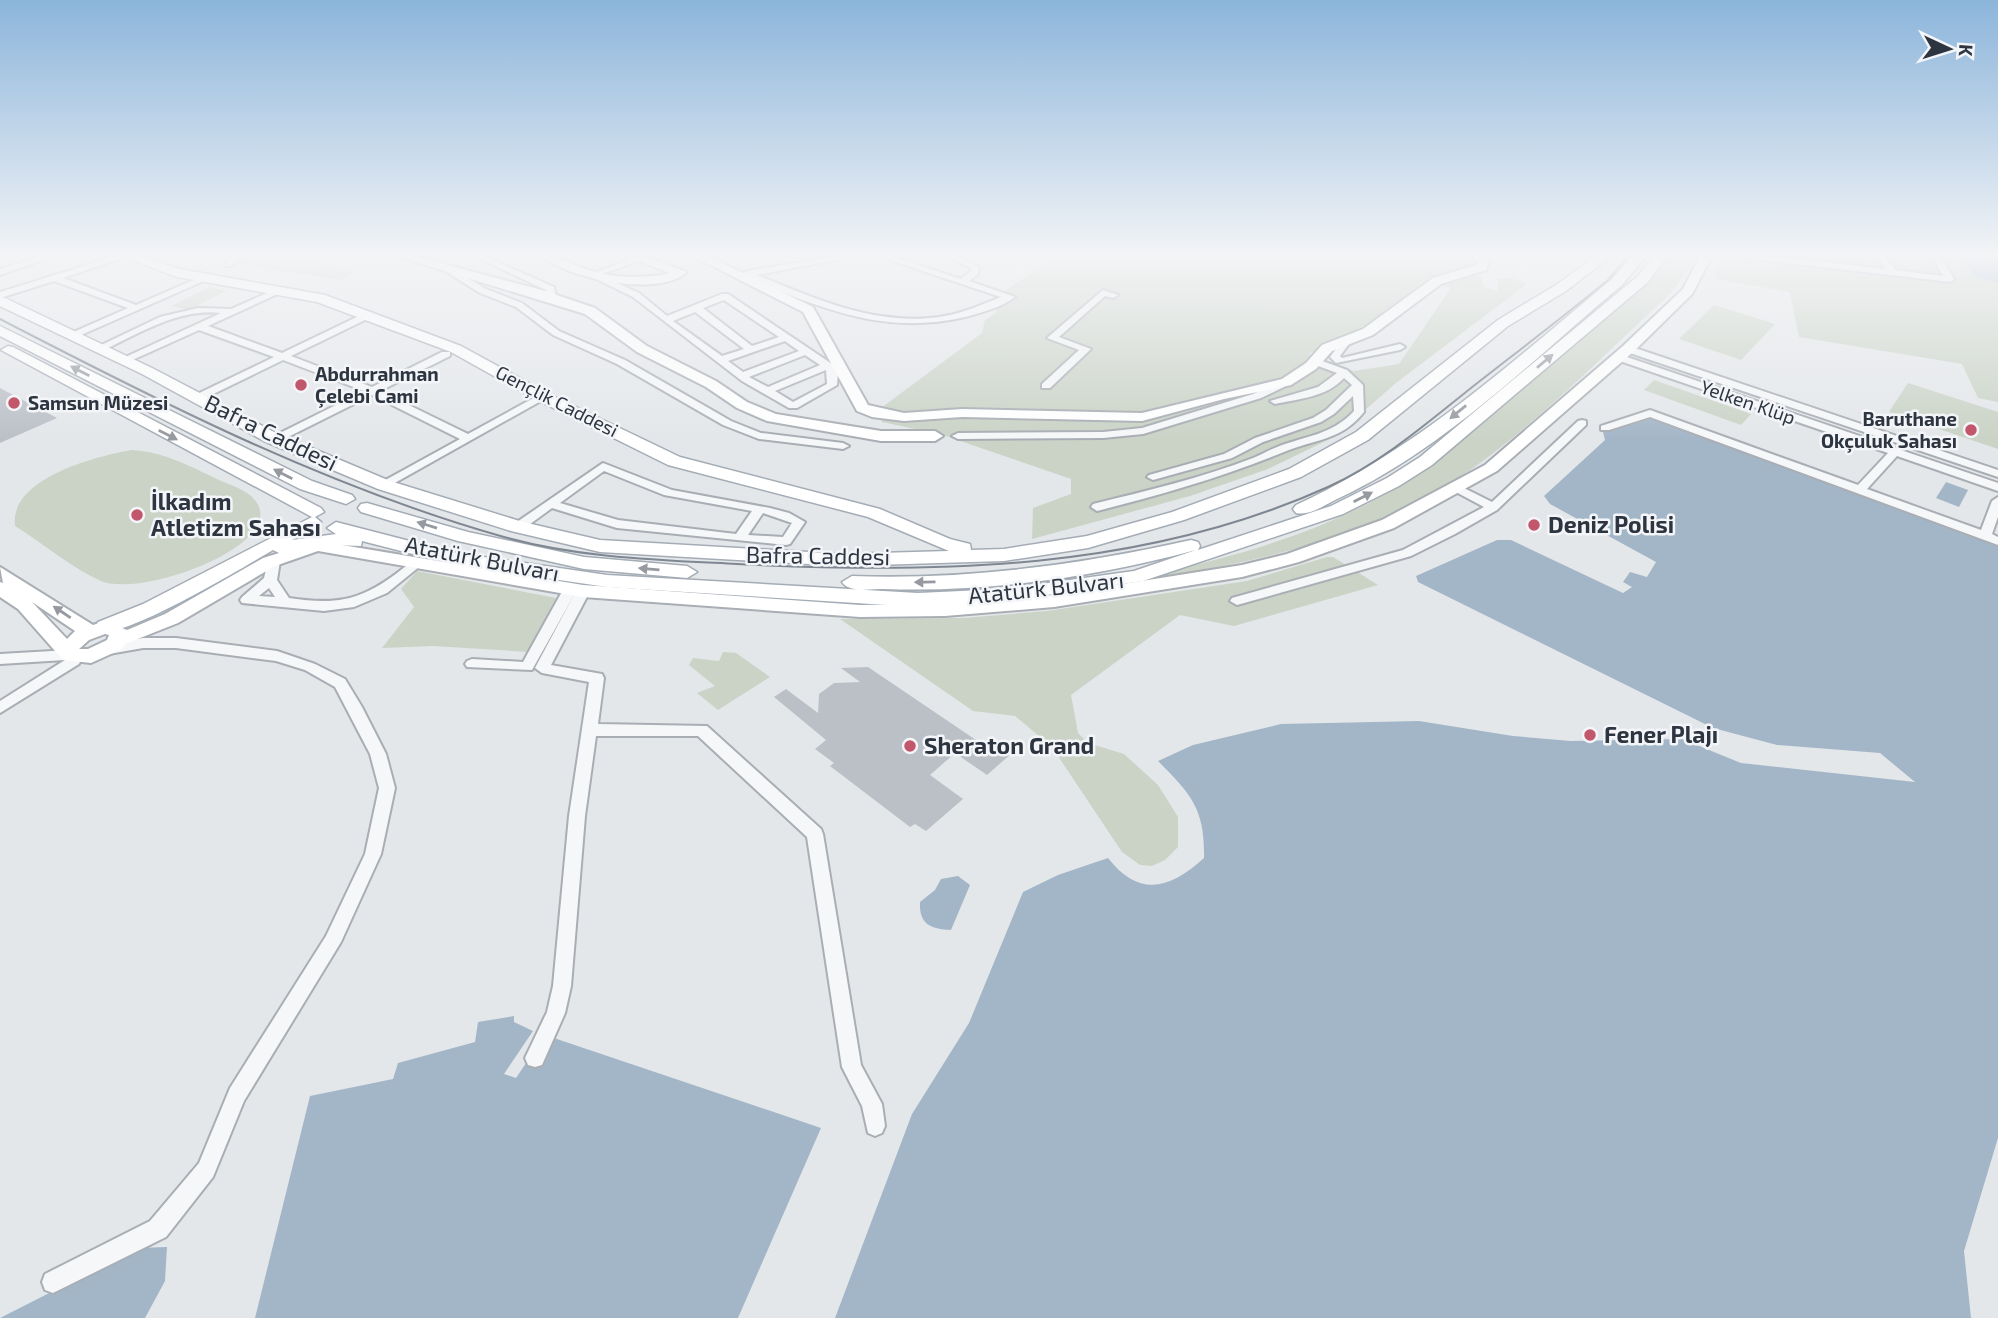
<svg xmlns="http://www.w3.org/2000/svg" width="1998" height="1318" font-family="'Exo 2',sans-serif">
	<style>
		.green { fill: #cad3c6 }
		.water { fill: #a3b6c7 }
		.building { fill: #bbc0c7 }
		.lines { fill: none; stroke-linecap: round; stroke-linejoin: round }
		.street-casing { stroke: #a9aeb4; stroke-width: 4 }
		.secondary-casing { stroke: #a9aeb4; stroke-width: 4 }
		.primary-casing { stroke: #a4acb5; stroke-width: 3 }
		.street { fill: #f6f7f9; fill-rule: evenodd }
		.secondary { fill: #fff; fill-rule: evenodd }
		.primary { fill: #fff; fill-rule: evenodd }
		.tram { stroke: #7f8792; stroke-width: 2 }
		.oneway { fill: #969aa0 }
		.poi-dot { fill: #c2566b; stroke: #f3f5f8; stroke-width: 2.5 }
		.labels { text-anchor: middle; stroke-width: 5; stroke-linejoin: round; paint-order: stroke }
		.far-poi-label { font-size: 19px; font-weight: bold; fill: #2d3541; stroke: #f3f5f8; text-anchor: start }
		.far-street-label { font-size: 19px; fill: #2d3541; stroke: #f3f5f8 }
		.street-label { font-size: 23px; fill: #2d3541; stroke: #f3f5f8 }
		.poi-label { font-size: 23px; font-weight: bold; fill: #2d3541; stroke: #f3f5f8; text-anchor: start }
	</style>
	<rect width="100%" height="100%" fill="#e4e7ea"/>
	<!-- green -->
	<g class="green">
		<polygon points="241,256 293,256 338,268 336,270 353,272 342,280 232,264"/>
		<polygon points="1057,256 1473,256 1476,260 1466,267 1433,276 1380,318 1309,354 1354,371 1399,364 1451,288 1437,284 1471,273 1481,277 1484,287 1498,291 1498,279 1512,278 1527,284 1396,383 1334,437 1268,469 1190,496 1032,539 1033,508 1071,494 1071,479 943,435 882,422 877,411 982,333 985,320 997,312 989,301"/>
		<path d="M1667 256H1694L1691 266 1671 293C1609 350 1548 413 1480 463 1393 526 1288 556 1184 573L1177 577 1045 597 863 607 855 606C1035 594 1245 580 1403 484 1442 460 1476 429 1511 399 1556 362 1600 324 1645 286L1660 270Z"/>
		<polygon points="1718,256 1959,256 1975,277 1998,283 1998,402 1978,398 1962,364 1799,337 1790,292 1715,279"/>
		<polygon points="210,287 226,291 189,310 171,306"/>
		<polygon points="1714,305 1775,324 1741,360 1679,339"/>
		<polygon points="1654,380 1751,414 1741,425 1644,390"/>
		<polygon points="1908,383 1998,412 1998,449 1889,412"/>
		<path d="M132 450C163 452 185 464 213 477 224 483 242 488 251 496 300 540 143 599 101 581 71 568 43 543 15 526 9 478 97 456 132 450Z"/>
		<polygon points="1327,557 1333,557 1378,585 1234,626 1180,615 1071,695 1078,733 1088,743 1124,754 1158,785 1178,817 1178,847 1165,860 1152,866 1140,865 1122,852 1052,747 1015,716 973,711 840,619 964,618 1047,611 1247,581"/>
		<polygon points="417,571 556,598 528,652 433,646 382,648 414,607 401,589"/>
		<polygon points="723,652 736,653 770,677 718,710 697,693 715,686 689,665 693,658 719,661"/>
	</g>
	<!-- water -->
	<g class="water">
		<polygon points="1959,256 1998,256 1998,283 1975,277"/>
		<path d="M1651 416 1998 543V1138L1964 1251 1971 1318H835L912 1114 969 1023 1023 892 1058 875 1108 858C1140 899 1171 888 1204 858 1205 809 1191 794 1158 761L1193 745 1281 724 1419 721 1513 736 1571 741 1682 739 1741 763 1915 782 1880 753 1777 745 1713 728 1418 582 1416 576 1497 540H1511L1623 593 1632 587 1623 582 1630 572 1647 577 1656 562 1550 504 1544 496 1605 440 1603 432Z"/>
		<polygon points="1946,482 1968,490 1959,507 1936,498"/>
		<path d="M958 876 970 885 951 930C930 929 919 924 920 902L935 890 941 879Z"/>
		<polygon points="514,1016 514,1022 533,1031 504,1074 516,1078 545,1035 821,1128 738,1318 255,1318 310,1096 393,1079 398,1063 475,1042 478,1022"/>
		<polygon points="167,1247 165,1281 145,1318 0,1318 138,1248"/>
	</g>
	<!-- building -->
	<g class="building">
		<polygon points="0,388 57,418 0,443"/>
		<polygon points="868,667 976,740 992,741 1012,753 987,775 955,753 930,775 963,799 926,831 915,824 910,827 830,766 834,763 815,749 826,740 774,697 786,689 818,713 819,694 834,683 860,682 841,668"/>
	</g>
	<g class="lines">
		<defs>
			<g id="street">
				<polygon points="42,256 54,256 0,275 0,269"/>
				<polygon points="116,256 125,257 63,278 136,305 198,278 206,280 72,339 67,336 69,334 128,308 54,281 0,298 0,292"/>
				<polygon points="234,256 243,256 231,266 225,266 225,262"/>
				<polygon points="474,256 484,256 554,287 556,297 548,299 546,290"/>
				<path d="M839 256H856L757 275C815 299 875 326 939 317 961 314 981 305 1001 297L878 256H890L961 279 971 271V268L944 256H955L979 267 978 274 969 281 1015 297C1002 307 981 313 965 317 900 332 848 318 787 294 772 288 755 283 743 274L747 271Z"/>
				<polygon points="1748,256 1772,256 1885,269 1878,256 1886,256 1895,270 1943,276 1932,256 1940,256 1954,279 1950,282 1752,259"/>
				<path d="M637 257 644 259 600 275 639 293 667 316 722 294H728L832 364 838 373 837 385 797 408H789L742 381 633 297 588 275ZM724 300 779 337 752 346 703 308ZM695 312 744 349 722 356 673 321ZM785 341 799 351 743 372 728 361ZM805 355 820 365 768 387 749 377ZM826 370 827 384 793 402 775 391Z"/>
				<polygon points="445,264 486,289 522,303 559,331 625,360 731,421 761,433 843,443 849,446 843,449 759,439 723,425 617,364 553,335 516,307 480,293 442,269 442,265"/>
				<path d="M274 290 282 292 208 326 282 353 359 316H365V320L291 356 372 387 442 352H450V356L380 391 468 434 539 395H547L548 397 384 489 380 487V483L460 439 372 395 280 441H272V437L364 391 283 360 201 400H193V396L274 357 199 330 128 362 119 360 221 313C179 308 138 334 102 351L93 349 160 317 198 308 231 309Z"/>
				<polygon points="1103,290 1118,295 1113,298 1105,296 1059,337 1091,349 1050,388 1042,388 1042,384 1079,350 1047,338"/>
				<polygon points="1347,337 1352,340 1340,356 1342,358 1400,344 1405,347 1400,350 1336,363 1330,357 1344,338"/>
				<polygon points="1624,347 1632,347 1998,470 1998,477 1624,351"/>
				<polygon points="1618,354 1998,483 1998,491 1897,456 1867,489 1981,530 1992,501 1998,497 1998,517 1992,534 1998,537 1998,545 1650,417 1609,430 1601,430 1601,426 1650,410 1858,485 1888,453 1614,359 1614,355"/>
				<path d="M1314 358 1347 370 1363 385 1364 412C1341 441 1315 439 1284 452 1223 477 1161 495 1097 511L1091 507 1093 504C1146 491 1201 478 1253 458 1261 455 1269 450 1277 447 1305 436 1332 435 1354 411L1353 396 1334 414 1321 422 1263 442 1232 458 1153 480 1147 477 1149 475 1224 454 1255 438 1313 418 1326 410 1352 385 1344 378C1327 397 1299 399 1275 404L1270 401 1318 387 1337 373 1310 363V359Z"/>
				<polygon points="1286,379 1291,382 1290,384 1261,398 1143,434 1103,438 958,439 952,436 958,433 1103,432 1142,428 1253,394"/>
				<polygon points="1582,420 1586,421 1586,425 1497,510 1455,534 1411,556 1237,605 1230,601 1232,598 1403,550 1484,507 1454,491 1454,487 1462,487 1492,502 1578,421"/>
				<path d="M603 463 672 490 770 508 789 513 805 522 790 544 786 545 617 528 552 508 522 530H514L512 527 514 524ZM604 471 664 495 752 511 736 534 618 520 560 503ZM763 513 792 523 783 537 748 535Z"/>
				<path d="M274 557 280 561 277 580 289 598C341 606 365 599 406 566L408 559H416L419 567 387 593 354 607 324 611 242 603 240 600 242 597 264 578 268 561ZM269 588 275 597 259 596Z"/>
				<polygon points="571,584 578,588 532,670 467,667 465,664 467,661 472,659 523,662 564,588"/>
				<polygon points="583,587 590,591 551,665 602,674 604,678 598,724 707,726 821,829 823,834 861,1065 882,1104 885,1126 882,1133 875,1136 868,1133 862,1106 842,1067 807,837 698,736 596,736 585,816 571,986 565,1013 542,1065 535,1067 528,1065 525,1058 547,1012 553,986 569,816 589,682 542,673 535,668 576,591"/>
				<polygon points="143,638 176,638 277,651 315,664 345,679 362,707 386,754 395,788 381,854 341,942 244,1101 213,1177 166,1237 53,1293 45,1290 42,1282 45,1274 150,1221 199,1163 230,1088 326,936 365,854 379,788 370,754 335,687 305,670 276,661 176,648 143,648 109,654 102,649 109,644"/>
				<polygon points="70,650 80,654 82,657 79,664 0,713 0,701 65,660 0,664 0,654"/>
			</g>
			<g id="secondary">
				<polygon points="396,256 414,256 545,291 595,308 647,346 716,381 747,402 776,414 881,431 935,431 943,436 935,441 881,441 767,421 737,408 706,387 637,352 585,314"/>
				<path d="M542 256C561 255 571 265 588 270 612 278 646 279 670 273L625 256H642L687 272C659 298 569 279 542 256Z"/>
				<polygon points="693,256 708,256 813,307 868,405 904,413 962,409 1142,413 1282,379 1306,363 1322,345 1363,329 1433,278 1476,265 1477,261 1471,256 1486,256 1489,259 1486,270 1441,284 1373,335 1332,351 1316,369 1291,385 1224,399 1142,421 962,417 904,421 872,417 857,411 803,312"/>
				<path d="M1700 256H1712L1692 294 1633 352 1497 471 1394 528 1299 562 1242 577 1054 607 945 616 860 617 583 597 318 551 275 566 178 623 125 644 122 649 91 663 63 660 18 609 0 597V582L3 583 0 567 93 625 105 621 127 630 165 614 263 558 318 541 583 585 860 605 945 604 1054 595 1242 565 1287 554 1382 520 1485 465 1623 346 1683 289ZM32 602 75 631 67 639ZM105 634 109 635 107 640 88 649H79L89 640Z"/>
			</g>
			<g id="primary">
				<polygon points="121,256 140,256 180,269 325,295 461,346 549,394 680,457 880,509 950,539 970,544 971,550 1004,549 1087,536 1172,512 1289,469 1356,432 1498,320 1556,285 1596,256 1611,256 1566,291 1508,326 1368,440 1301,477 1184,520 1088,548 1004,561 843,566 600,552 511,531 378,489 264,441 142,374 0,306 0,297 5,298 152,368 276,433 390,481 523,522 600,540 843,554 949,551 868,517 668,465 537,400 451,352 317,302 177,277"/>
				<path d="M1632 256H1646L1622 285C1531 361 1444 450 1335 500 1323 506 1309 516 1296 513L1293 509 1296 505C1416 450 1511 363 1612 279Z"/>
				<path d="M1654 256H1667L1648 282 1432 465 1399 486 1343 514 1143 581 1005 601 918 607 607 587 456 565 362 541 361 546 333 545 281 554 273 550C244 567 125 639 98 632L95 627 98 622 143 604 312 517 1 350 8 346 13 347 321 508 324 512 315 517 321 522 318 526 292 540 336 534 327 528 336 522 456 553 607 575 918 593 1005 589 1134 571 1196 550C1095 577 987 593 883 589 871 589 849 593 842 582L852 576C967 580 1079 565 1191 540L1198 542 1200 546 1198 550 1331 506 1387 478 1420 457 1638 276Z"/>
				<polygon points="0,326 312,481 352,495 355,499 346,504 300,489 0,336"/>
				<polygon points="367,503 468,532 584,557 687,566 697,572 687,578 584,569 458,541 361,512 358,508 361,504"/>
			</g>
		</defs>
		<!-- street casing -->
		<use href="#street" class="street-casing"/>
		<!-- secondary casing -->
		<use href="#secondary" class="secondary-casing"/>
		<!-- primary casing -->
		<use href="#primary" class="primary-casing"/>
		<!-- street -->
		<use href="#street" class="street"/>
		<!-- secondary -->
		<use href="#secondary" class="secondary"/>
		<!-- primary -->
		<use href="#primary" class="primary"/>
		<!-- tram -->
		<path class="tram" d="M0 319C162 403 327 487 504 537 579 558 659 560 737 564 937 574 1142 571 1328 487 1381 463 1426 424 1471 388 1517 352 1563 317 1608 280L1628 256"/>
	</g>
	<!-- one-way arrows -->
	<defs><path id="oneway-solid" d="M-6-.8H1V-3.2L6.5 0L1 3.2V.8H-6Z" transform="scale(1.75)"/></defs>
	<g class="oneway">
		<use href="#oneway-solid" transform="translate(1545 361) rotate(-40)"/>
		<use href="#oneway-solid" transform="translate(80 371) rotate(-153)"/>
		<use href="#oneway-solid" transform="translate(1458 412) rotate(141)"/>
		<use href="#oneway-solid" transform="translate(168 435) rotate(27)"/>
		<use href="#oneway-solid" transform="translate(283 474) rotate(-153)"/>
		<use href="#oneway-solid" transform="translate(1363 497) rotate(-27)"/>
		<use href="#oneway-solid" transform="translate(427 525) rotate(-163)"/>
		<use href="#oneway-solid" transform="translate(649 569) rotate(-175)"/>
		<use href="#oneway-solid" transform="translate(925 582) rotate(179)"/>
		<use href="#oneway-solid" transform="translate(62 612) rotate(-146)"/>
	</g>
	<!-- sky -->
	<linearGradient id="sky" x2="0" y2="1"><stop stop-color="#8cb5db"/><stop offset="0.58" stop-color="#f3f4f6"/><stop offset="1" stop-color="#f3f4f6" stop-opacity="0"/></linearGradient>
	<rect width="1998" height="440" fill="url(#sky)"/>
	<!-- markers -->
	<g class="poi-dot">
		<circle cx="301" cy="385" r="7"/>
		<circle cx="14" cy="403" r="7"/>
		<circle cx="1971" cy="430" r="7"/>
		<circle cx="137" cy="515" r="7"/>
		<circle cx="1534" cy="525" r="7"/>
		<circle cx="1590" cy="735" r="7"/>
		<circle cx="910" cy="746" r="7"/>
	</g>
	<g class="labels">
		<!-- far-poi labels -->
		<g class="far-poi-label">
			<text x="315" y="381">Abdurrahman<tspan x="315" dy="22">Çelebi Cami</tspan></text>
			<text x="28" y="410">Samsun Müzesi</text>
			<text x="1957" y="426" text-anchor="end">Baruthane<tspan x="1957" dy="22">Okçuluk Sahası</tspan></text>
		</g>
		<!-- far-street labels -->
		<g class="far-street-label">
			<text transform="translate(557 401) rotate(27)" y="7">Gençlik Caddesi</text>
			<text transform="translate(1748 402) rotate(19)" y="7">Yelken Klüp</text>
		</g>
		<!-- street labels -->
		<g class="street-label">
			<text transform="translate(271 433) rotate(26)" y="8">Bafra Caddesi</text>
			<text transform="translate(818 556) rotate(1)" y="8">Bafra Caddesi</text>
			<text transform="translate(482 559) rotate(11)" y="8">Atatürk Bulvarı</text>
			<text transform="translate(1046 588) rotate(-6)" y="8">Atatürk Bulvarı</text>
		</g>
		<!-- poi labels -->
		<g class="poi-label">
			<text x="151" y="510">İlkadım<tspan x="151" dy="26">Atletizm Sahası</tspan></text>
			<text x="1548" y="533">Deniz Polisi</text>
			<text x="1604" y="743">Fener Plajı</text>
			<text x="924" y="754">Sheraton Grand</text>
		</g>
	</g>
	<!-- north arrow -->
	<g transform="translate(1949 49) rotate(94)" stroke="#f3f5f8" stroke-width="5" paint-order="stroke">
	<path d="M0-5L12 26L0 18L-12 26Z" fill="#2d3541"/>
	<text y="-10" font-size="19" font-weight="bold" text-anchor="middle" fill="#2d3541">K</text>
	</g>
</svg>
